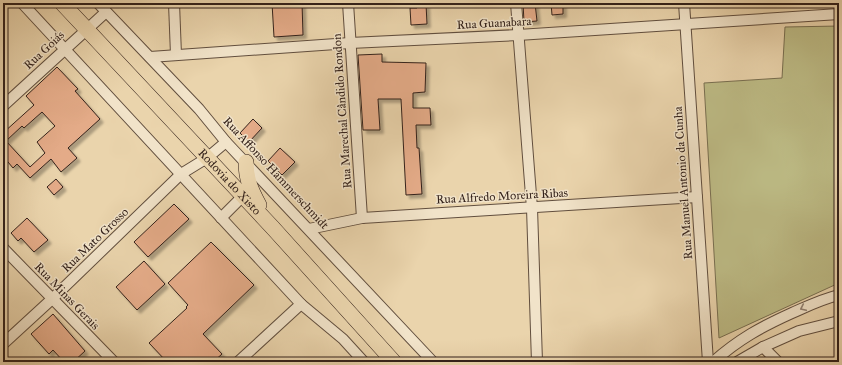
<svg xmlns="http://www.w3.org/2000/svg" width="842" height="365" font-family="'IM FELL Great Primer',serif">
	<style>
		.green { fill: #bdbb85; stroke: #786e50 }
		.building { fill: #e4ab88; stroke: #33211a; fill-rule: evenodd; filter: url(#shadow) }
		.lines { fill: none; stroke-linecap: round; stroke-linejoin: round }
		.minor-casing { stroke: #614e3e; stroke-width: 12 }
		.highway-casing { stroke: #33211a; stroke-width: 16 }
		.minor { stroke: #f1e3c9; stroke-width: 10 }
		.highway { stroke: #ead4ac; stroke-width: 15 }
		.oneway { stroke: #928272 }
		.labels { text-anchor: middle; stroke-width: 3; stroke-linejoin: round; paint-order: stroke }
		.street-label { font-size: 12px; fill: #33211a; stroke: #f1e3c9 }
	</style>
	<defs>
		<filter id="shadow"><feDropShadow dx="3.5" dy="3.5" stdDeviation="1" flood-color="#0004"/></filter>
	</defs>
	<rect width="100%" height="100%" fill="#ead4ac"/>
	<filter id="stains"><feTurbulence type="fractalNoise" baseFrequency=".005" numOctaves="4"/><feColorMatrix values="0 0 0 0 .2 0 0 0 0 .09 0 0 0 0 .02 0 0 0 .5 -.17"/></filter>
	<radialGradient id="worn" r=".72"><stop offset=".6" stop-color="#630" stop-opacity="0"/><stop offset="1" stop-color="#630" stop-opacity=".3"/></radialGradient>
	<!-- green -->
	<polygon class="green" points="839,26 839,283 719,338 704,83 782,78 785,27"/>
	<!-- building -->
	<g class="building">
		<polygon points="272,3 302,3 303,35 274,37"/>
		<polygon points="523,3 535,3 537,21 524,22"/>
		<polygon points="551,3 563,3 563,14 552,15"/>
		<polygon points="417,4 426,4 427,24 411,25 410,8 417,8"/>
		<polygon points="382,54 382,62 426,63 425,92 413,93 413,108 430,108 431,125 416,125 417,148 419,148 422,194 406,195 401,99 378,99 380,130 363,130 358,55"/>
		<path d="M57 67 78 89 75 91 100 119 68 148 77 158 61 172 51 159 30 178 17 164 13 168 3 156V133L34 105 26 96ZM42 112 55 126 37 142 45 153 30 167 6 141 22 126 24 128Z"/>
		<polygon points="253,119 262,128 249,142 240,133"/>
		<polygon points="280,148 295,162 282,175 268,161"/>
		<polygon points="56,179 63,187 54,195 47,187"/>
		<polygon points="174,204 189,219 148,257 134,242"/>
		<polygon points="27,218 48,240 34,252 21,238 18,241 11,233"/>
		<polygon points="211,242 254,285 203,334 222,354 213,362 167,362 149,343 187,308 186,307 188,305 168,283"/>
		<polygon points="144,261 165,284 137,310 116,287"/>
		<polygon points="53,314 85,351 73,362 64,362 53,350 49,354 31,334"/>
	</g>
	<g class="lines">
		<defs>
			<g id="minor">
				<polyline points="22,3 301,304 343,339 364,362"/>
				<polyline points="98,3 199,109 226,142 433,362"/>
				<polyline points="174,3 176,55"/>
				<polyline points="348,3 362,218"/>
				<polyline points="516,3 532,208 537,362"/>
				<polyline points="684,3 708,362"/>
				<polyline points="150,57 350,43 518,35 839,14"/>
				<polyline points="3,106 106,12"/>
				<polyline points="221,218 243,196"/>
				<polyline points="309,229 362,218 697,197"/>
				<polyline points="3,248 114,362"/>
				<polyline points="3,344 52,299 181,174 207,158 226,142"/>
				<polyline points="763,347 778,362"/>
				<polyline points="238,362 301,304"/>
				<path d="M713 362C739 339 761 327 792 313 808 306 822 299 839 295"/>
				<polyline points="737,362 763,347 799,331 839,321"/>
			</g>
			<g id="highway">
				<path id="s1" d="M62 3 273 228 394 362"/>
				<path d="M246 162C246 179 251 190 259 205"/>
			</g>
		</defs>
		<!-- minor casing -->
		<use href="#minor" class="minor-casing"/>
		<!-- highway casing -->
		<use href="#highway" class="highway-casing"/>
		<!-- minor -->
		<use href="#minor" class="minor"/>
		<!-- highway -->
		<use href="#highway" class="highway"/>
	</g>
	<!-- one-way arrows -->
	<defs><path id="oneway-chevron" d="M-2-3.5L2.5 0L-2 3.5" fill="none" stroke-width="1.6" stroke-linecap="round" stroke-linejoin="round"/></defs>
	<use class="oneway" href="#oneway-chevron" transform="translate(803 308) rotate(155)"/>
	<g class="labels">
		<!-- street labels -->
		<g class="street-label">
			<text transform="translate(494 23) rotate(-3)" y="4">Rua Guanabara</text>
			<text transform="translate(44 50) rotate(-43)" y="4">Rua Goiás</text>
			<text transform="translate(342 111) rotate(-94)" y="4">Rua Marechal Cândido Rondon</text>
			<text transform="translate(276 173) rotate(47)" y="4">Rua Affonso Hammerschmidt</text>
			<text dy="4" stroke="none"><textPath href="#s1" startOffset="245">Rodovia do Xisto</textPath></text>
			<text transform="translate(683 183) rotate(-94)" y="4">Rua Manuel Antonio da Cunha</text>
			<text transform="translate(502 196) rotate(-3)" y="4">Rua Alfredo Moreira Ribas</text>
			<text transform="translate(95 240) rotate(-44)" y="4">Rua Mato Grosso</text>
			<text transform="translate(67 296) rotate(46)" y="4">Rua Minas Gerais</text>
		</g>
	</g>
	<!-- margin -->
	<rect width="842" height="365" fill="none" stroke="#ead4ac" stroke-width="16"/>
	<rect x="4" y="4" width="834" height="357" fill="none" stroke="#33211a" stroke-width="2"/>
	<rect x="8" y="8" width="826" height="349" fill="none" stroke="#33211a"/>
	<rect width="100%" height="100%" filter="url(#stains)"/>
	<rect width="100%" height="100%" fill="url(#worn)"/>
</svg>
